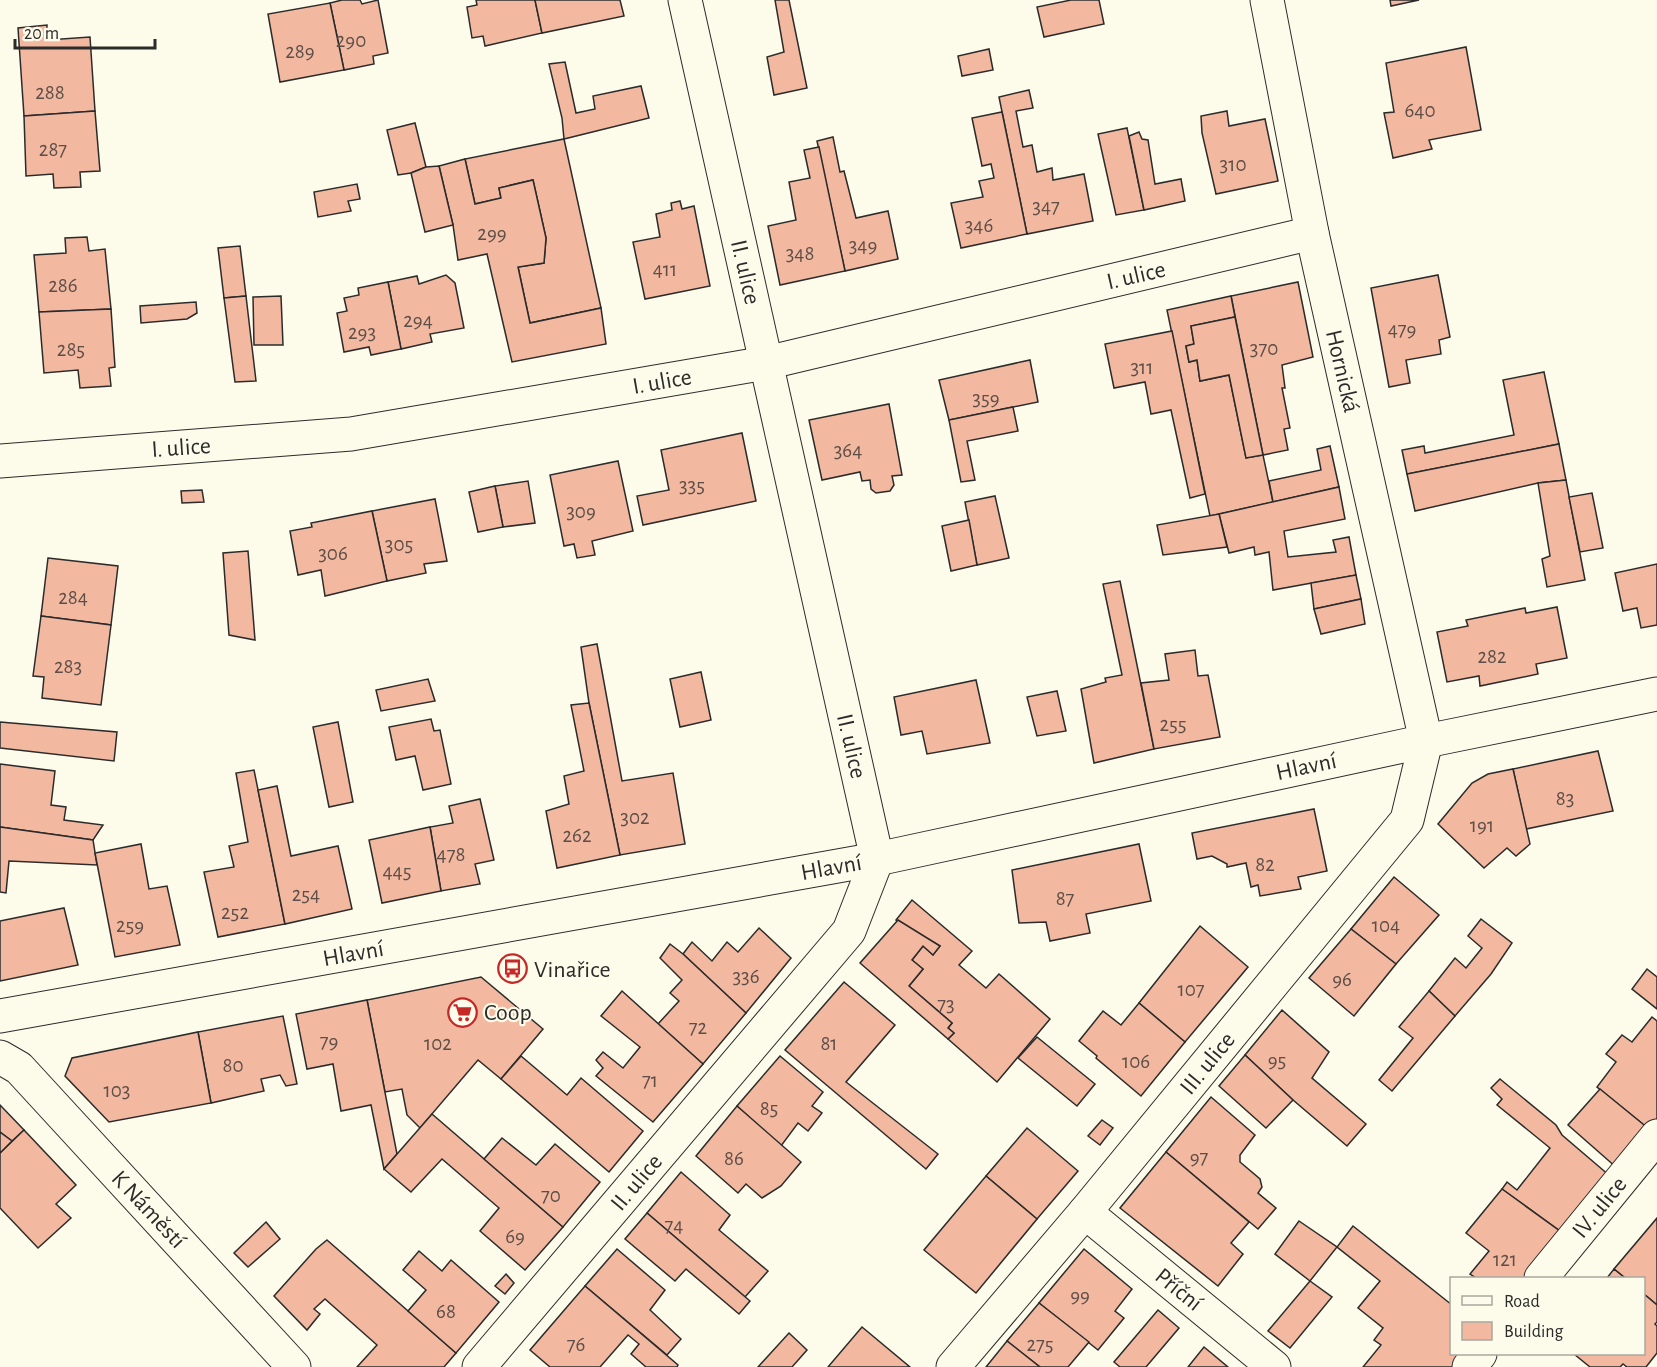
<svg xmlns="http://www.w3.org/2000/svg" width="1657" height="1367" font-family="'Alegreya Sans',sans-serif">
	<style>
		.building { fill: #f2b8a0; stroke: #2b2b2b; stroke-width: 1.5 }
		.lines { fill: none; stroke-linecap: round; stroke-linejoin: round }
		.minor-casing { stroke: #2b2b2b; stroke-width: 35 }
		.minor { stroke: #fdfbea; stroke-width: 33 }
		.labels { text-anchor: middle; stroke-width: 4.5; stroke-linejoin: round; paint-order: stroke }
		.number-label { font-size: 21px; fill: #5d4e48 }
		.street-label { font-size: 24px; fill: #2b2b2b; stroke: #fdfbea }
		.poi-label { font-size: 24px; fill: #2b2b2b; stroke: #fdfbea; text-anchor: start }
	</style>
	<rect width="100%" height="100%" fill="#fdfbea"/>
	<!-- building -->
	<g class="building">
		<polygon points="342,0 360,0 362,4 378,0 388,53 373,56 374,64 344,70 330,3"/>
		<polygon points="476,0 535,0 542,33 485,46 483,36 472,38 467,7 477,5"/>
		<polygon points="535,0 620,0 624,16 542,33"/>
		<polygon points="775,0 789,0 807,88 774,95 767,57 784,52"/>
		<polygon points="1071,0 1099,0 1104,24 1044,37 1037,7"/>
		<polygon points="1390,0 1419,0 1391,6"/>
		<polygon points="330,3 344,70 280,82 268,14"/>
		<polygon points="47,25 47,40 90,37 95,111 24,116 18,28"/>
		<polygon points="1466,47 1481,130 1429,140 1432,149 1393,158 1384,113 1394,112 1386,63"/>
		<polygon points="989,49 993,70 962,76 958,56"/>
		<polygon points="565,62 576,113 595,109 593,96 641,86 649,118 564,139 562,118 549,64"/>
		<polygon points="1029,90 1033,108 1016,111 1023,147 1032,145 1037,172 1052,168 1053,180 1084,174 1093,221 1027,234 999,97"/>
		<polygon points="95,111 100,171 80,172 81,187 54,188 53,174 26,176 24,116"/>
		<polygon points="1227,111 1229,126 1265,119 1278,181 1216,194 1202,133 1201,116"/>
		<polygon points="1002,112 1027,234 961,248 951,203 983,197 979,181 994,178 991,164 982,166 972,118"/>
		<polygon points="415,123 426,167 411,173 398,175 387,130"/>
		<polygon points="1127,128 1144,210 1116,215 1098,134"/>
		<polygon points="1139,132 1142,139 1148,140 1155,184 1181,179 1185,201 1144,210 1129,136"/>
		<polygon points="833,137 840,172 844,171 856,218 888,211 898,259 845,271 817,141"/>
		<polygon points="564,139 601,308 530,323 518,267 544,263 546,238 533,180 499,188 501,198 475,204 465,159"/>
		<polygon points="819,147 845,271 780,285 768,226 796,220 789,182 810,178 804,150"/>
		<polygon points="465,159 475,204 501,198 499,188 533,180 546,238 544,263 518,267 530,323 601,308 606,344 512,362 487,254 458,260 453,225 439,166"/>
		<polygon points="439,166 453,225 425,232 411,173 426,167"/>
		<polygon points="357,184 360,199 348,201 351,211 318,217 314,192"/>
		<polygon points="680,201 682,209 694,206 710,286 645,299 633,242 660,237 656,214 672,210 671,203"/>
		<polygon points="87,237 89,251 105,249 111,309 39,312 34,255 66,253 65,238"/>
		<polygon points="240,246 246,296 224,298 218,248"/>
		<polygon points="446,275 455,283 464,328 430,334 432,342 401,349 388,282 417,276 419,284"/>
		<polygon points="1438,275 1450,337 1439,340 1441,354 1406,360 1410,383 1389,387 1371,288"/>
		<polygon points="388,282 401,349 371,355 369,347 344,352 337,313 347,311 344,298 359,295 358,288"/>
		<polygon points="1298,282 1313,357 1282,365 1285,388 1282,388 1290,428 1284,429 1288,450 1263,455 1231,296"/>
		<polygon points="246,296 256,381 235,382 224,298"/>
		<polygon points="281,296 283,345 254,345 253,297"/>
		<polygon points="1231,296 1235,317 1191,326 1194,344 1186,346 1189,362 1197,360 1200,381 1229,375 1246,458 1263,455 1273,502 1210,516 1167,310"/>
		<polygon points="196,302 197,313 187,319 141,323 140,306"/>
		<polygon points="111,309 115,367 109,368 111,386 80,388 78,370 44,373 39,312"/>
		<polygon points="1235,317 1263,455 1246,458 1229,375 1200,381 1197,360 1189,362 1186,346 1194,344 1191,326"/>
		<polygon points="1172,331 1205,494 1190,498 1171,410 1151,414 1145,382 1114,388 1105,344"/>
		<polygon points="1030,360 1038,402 949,420 939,380"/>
		<polygon points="1544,372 1559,444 1407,474 1402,450 1424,446 1425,453 1514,435 1503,380"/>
		<polygon points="889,404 902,475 892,476 894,485 890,491 876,493 871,489 870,480 862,481 860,472 822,480 809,420"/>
		<polygon points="1013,407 1018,431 967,441 975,480 961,482 949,420"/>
		<polygon points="742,433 756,501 643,525 637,496 669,490 661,450"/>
		<polygon points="1559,444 1566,480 1538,483 1415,511 1407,474"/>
		<polygon points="1330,446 1339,487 1273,502 1269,481 1321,470 1317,449"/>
		<polygon points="618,461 633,531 592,541 595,555 577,558 574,544 564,546 550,475"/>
		<polygon points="1566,480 1585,580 1547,587 1542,559 1550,556 1538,483"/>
		<polygon points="528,481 535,523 503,527 495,486"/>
		<polygon points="495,486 503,527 478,532 469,492"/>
		<polygon points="1339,487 1345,519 1284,531 1288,557 1336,552 1333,540 1349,537 1356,575 1273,590 1269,552 1255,555 1254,547 1229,553 1219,514"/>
		<polygon points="202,490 204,502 182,503 181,491"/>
		<polygon points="1592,493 1603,548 1580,552 1569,497"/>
		<polygon points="995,496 1009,558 977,565 965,502"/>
		<polygon points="435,499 447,561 424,564 426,573 387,581 372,511"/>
		<polygon points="372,511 387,581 325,596 321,570 298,575 290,531 312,527 311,523"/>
		<polygon points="1219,514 1227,547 1163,555 1157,525"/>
		<polygon points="969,520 977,565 951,571 942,526"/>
		<polygon points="248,551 255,640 229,635 223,553"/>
		<polygon points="48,558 118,566 111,625 41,616"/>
		<polygon points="1657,564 1657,625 1641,628 1637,608 1623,611 1615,573"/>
		<polygon points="1356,575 1361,599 1314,609 1311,583"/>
		<polygon points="1120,581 1154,749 1094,763 1081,689 1106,682 1105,678 1122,675 1103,584"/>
		<polygon points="1361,599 1365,624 1321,634 1314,609"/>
		<polygon points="1557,607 1567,658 1536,664 1538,674 1480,686 1479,676 1447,682 1437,632 1468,626 1466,620 1525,608 1526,613"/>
		<polygon points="41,616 111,625 101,705 42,698 44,677 33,676"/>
		<polygon points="597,644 622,781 673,773 685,844 620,855 589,703 581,647"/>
		<polygon points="1195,650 1198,676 1208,675 1220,737 1154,749 1141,683 1169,680 1165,654"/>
		<polygon points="701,672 711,720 680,727 670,679"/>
		<polygon points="428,679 435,701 381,711 376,690"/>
		<polygon points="976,680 990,743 927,754 922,731 901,735 894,697"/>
		<polygon points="1057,691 1066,731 1037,736 1027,697"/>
		<polygon points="589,703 620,855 557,868 546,811 569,804 564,776 584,771 571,705"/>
		<polygon points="431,719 434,731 440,730 451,784 423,790 415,756 396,760 389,727"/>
		<polygon points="0,722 117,732 114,761 0,748"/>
		<polygon points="338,722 353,802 329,807 313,727"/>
		<polygon points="1598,751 1613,811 1526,829 1513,769"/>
		<polygon points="0,764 55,771 51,805 66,807 64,820 103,825 93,840 0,827"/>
		<polygon points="1513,769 1530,844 1516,856 1507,848 1484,868 1438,824 1472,783 1488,774"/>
		<polygon points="254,770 285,924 218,937 204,872 234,867 229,846 248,842 236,773"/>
		<polygon points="277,786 291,856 338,846 352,909 285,924 258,790"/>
		<polygon points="480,799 494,860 475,864 480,884 441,891 430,827 453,823 449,806"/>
		<polygon points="1314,809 1327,871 1298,877 1301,889 1260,896 1258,885 1251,887 1246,863 1227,867 1227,864 1212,856 1197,859 1192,833"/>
		<polygon points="0,827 93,840 97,865 9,861 6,893 0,892"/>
		<polygon points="430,827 441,891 382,903 369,840"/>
		<polygon points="141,844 149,889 167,886 180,945 115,957 95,853"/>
		<polygon points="1139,844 1151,901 1086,914 1090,933 1050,941 1046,922 1019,923 1012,870"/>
		<polygon points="1394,877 1439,915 1396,964 1351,929"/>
		<polygon points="912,900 972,951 959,965 986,988 999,974 1050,1019 997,1082 948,1039 954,1033 948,1028 952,1023 909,986 923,969 912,960 923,946 933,955 940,946 896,920"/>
		<polygon points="64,908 78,965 0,981 0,921"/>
		<polygon points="1481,919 1512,943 1491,974 1455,1016 1429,991 1455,958 1466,968 1482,948 1468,936"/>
		<polygon points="898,920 940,946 933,955 923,946 912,960 923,969 909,986 952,1023 948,1028 954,1033 948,1039 860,963"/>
		<polygon points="1200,926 1248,967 1185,1042 1139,1003"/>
		<polygon points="759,928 791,958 746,1013 683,954 692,942 712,961 727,942 738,952"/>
		<polygon points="1351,929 1396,964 1354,1016 1309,978"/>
		<polygon points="670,944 683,954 746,1013 703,1064 658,1024 679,1001 670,993 682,980 660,958"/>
		<polygon points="1647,969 1657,977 1657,1009 1632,989"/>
		<polygon points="481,977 543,1029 501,1079 478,1060 420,1128 407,1115 402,1089 385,1092 367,1000"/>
		<polygon points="844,982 895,1025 846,1082 938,1154 926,1169 785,1050"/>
		<polygon points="622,991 703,1064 653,1122 596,1076 603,1068 596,1060 603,1052 623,1068 640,1047 601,1016"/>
		<polygon points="1429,991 1455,1016 1392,1091 1379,1080 1413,1038 1399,1027"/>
		<polygon points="367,1000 397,1154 384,1169 371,1105 341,1111 333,1064 307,1069 296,1014"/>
		<polygon points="1139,1003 1185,1042 1141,1096 1096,1058 1097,1056 1079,1041 1103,1011 1121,1025"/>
		<polygon points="1282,1010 1329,1052 1312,1078 1366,1124 1347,1146 1293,1100 1245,1055"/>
		<polygon points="283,1016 297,1084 286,1086 280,1075 261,1079 264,1091 211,1103 198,1032"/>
		<polygon points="1652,1017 1657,1021 1657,1119 1649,1129 1597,1087 1616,1062 1606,1054 1622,1035 1632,1042"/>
		<polygon points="198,1032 211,1103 109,1122 65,1076 72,1058"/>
		<polygon points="1037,1037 1095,1084 1077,1106 1018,1058"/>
		<polygon points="1245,1055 1293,1100 1266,1128 1219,1086"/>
		<polygon points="521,1056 567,1095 581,1078 643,1131 609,1172 501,1079"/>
		<polygon points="780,1056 823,1092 812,1106 822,1113 808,1131 798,1123 781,1146 737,1106"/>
		<polygon points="1500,1079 1556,1125 1562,1135 1610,1176 1564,1234 1502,1189 1507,1182 1517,1190 1550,1148 1497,1105 1502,1099 1491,1088"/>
		<polygon points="1600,1089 1649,1129 1617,1168 1568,1125"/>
		<polygon points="1211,1097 1255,1135 1240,1155 1240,1162 1260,1179 1262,1187 1258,1193 1276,1208 1258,1229 1166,1152"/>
		<polygon points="0,1105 24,1130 12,1141 0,1132"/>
		<polygon points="737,1106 801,1162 781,1186 762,1198 746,1184 738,1193 696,1156"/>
		<polygon points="432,1114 563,1227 525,1270 480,1231 499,1208 442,1159 411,1192 384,1169"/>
		<polygon points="1102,1120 1113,1128 1100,1145 1088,1136"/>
		<polygon points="1027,1128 1078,1171 1037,1219 986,1176"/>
		<polygon points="24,1130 76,1185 56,1204 71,1218 38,1248 0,1208 0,1153"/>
		<polygon points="0,1132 12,1141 0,1153"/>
		<polygon points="502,1138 536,1165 555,1144 600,1182 563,1227 484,1159"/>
		<polygon points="1166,1152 1249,1222 1231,1243 1243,1254 1218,1286 1120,1208"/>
		<polygon points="681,1172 730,1215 719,1230 768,1271 745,1297 647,1213"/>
		<polygon points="986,1176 1037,1219 976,1293 924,1250"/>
		<polygon points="1502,1189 1564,1234 1528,1278 1476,1278 1470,1274 1489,1251 1466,1233"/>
		<polygon points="647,1213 750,1301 739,1314 686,1269 675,1281 625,1239"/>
		<polygon points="1657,1218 1657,1305 1644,1294 1644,1278 1625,1278 1614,1269"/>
		<polygon points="1299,1221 1337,1247 1310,1281 1275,1254"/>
		<polygon points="266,1222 280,1239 248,1267 234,1253"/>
		<polygon points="1353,1226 1452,1305 1452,1354 1467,1354 1456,1367 1363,1367 1381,1345 1374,1340 1383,1328 1358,1308 1380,1281 1337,1247"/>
		<polygon points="327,1240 456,1353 444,1367 357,1367 377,1345 325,1299 314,1309 320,1314 307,1330 274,1296 316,1249"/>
		<polygon points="617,1249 665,1290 650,1310 681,1339 667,1355 585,1286"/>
		<polygon points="1084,1249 1132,1289 1115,1311 1124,1318 1098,1350 1039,1303"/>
		<polygon points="419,1251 442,1271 451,1260 499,1302 456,1353 408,1311 426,1290 403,1270"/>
		<polygon points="1614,1269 1625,1278 1607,1278"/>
		<polygon points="506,1274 514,1283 505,1294 495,1286"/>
		<polygon points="1310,1281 1332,1297 1290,1348 1268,1331"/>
		<polygon points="585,1286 678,1365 677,1367 646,1367 631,1354 639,1344 628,1335 600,1367 550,1367 530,1350"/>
		<polygon points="1644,1294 1657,1305 1657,1322 1655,1324 1657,1326 1657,1353 1646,1367 1627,1367 1623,1364 1620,1367 1590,1367 1574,1354 1644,1354"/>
		<polygon points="1039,1303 1089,1342 1068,1367 1040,1367 1007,1341"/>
		<polygon points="1158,1310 1179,1328 1146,1367 1120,1367 1114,1362"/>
		<polygon points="862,1327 910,1367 828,1367"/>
		<polygon points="789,1333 807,1350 792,1367 758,1367"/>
		<polygon points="1007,1341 1040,1367 986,1367"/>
		<polygon points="1204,1347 1228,1367 1188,1367"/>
	</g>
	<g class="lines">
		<defs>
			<g id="minor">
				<polyline points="0,461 351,434 766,363 1312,233"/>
				<polyline points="0,1016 877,859 1426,741 1657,694"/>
				<polyline points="0,1057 19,1068 294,1367"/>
				<polyline points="1085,1212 1274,1367"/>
				<polyline points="1541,1278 1657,1136"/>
				<polyline points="479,1367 849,931 877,859 685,0"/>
				<polyline points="953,1367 1085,1212 1407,820 1426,741 1312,233 1267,0"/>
				<polyline points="1469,1367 1480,1354"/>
			</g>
		</defs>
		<!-- minor casing -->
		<use href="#minor" class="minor-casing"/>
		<!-- minor -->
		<use href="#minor" class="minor"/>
	</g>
	<!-- icons -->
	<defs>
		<symbol id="bus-ring" viewBox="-11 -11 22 22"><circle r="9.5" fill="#fdfbea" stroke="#c62828" stroke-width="1.5"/><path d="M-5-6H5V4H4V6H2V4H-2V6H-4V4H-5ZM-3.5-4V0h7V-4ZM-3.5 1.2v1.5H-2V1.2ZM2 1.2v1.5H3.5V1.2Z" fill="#c62828"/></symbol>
		<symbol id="supermarket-ring" viewBox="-11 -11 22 22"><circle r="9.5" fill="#fdfbea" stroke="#c62828" stroke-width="1.5"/><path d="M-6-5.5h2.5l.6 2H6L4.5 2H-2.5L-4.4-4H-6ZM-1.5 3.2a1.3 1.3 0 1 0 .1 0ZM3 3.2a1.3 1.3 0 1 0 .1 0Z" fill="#c62828"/></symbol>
	</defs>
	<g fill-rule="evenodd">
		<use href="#bus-ring" x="496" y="952" width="33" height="33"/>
		<use href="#supermarket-ring" x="446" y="996" width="33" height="33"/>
	</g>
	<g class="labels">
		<!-- number labels -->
		<g class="number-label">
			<text x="351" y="47">290</text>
			<text x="300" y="58">289</text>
			<text x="50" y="99">288</text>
			<text x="1420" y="117">640</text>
			<text x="53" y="156">287</text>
			<text x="1233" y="171">310</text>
			<text x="1046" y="213">347</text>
			<text x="979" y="232">346</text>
			<text x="492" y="240">299</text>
			<text x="863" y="252">349</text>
			<text x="800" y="260">348</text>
			<text x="665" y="276">411</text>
			<text x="63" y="292">286</text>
			<text x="418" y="327">294</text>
			<text x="1402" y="336">479</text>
			<text x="362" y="339">293</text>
			<text x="1264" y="355">370</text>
			<text x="71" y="356">285</text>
			<text x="1142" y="374">311</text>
			<text x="986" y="405">359</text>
			<text x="848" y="457">364</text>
			<text x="692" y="492">335</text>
			<text x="581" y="518">309</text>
			<text x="399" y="551">305</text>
			<text x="333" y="560">306</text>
			<text x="73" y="604">284</text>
			<text x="1492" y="663">282</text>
			<text x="68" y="673">283</text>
			<text x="1173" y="731">255</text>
			<text x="1565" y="805">83</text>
			<text x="635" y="824">302</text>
			<text x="1482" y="832">191</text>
			<text x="577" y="842">262</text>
			<text x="451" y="861">478</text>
			<text x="1265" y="871">82</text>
			<text x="397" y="878">445</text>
			<text x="306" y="901">254</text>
			<text x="1065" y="905">87</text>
			<text x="235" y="919">252</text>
			<text x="130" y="932">259</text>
			<text x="1386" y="932">104</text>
			<text x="746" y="983">336</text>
			<text x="1342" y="986">96</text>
			<text x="1191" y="996">107</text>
			<text x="946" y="1011">73</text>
			<text x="698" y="1034">72</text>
			<text x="329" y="1048">79</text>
			<text x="438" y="1050">102</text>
			<text x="829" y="1050">81</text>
			<text x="1277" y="1067">95</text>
			<text x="1136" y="1068">106</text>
			<text x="233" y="1072">80</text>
			<text x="650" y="1087">71</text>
			<text x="117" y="1097">103</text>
			<text x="769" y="1115">85</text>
			<text x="1199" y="1164">97</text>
			<text x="734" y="1165">86</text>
			<text x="551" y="1202">70</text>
			<text x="674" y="1232">74</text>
			<text x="515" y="1243">69</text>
			<text x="1505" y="1266">121</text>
			<text x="1080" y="1302">99</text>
			<text x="446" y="1318">68</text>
			<text x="576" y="1351">76</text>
			<text x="1040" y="1351">275</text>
		</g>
		<!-- street labels -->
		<g class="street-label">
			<text transform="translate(746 272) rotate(77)" y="8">II. ulice</text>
			<text transform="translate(1136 275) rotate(-13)" y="8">I. ulice</text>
			<text transform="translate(1343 371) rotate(77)" y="8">Hornická</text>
			<text transform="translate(662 381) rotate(-10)" y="8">I. ulice</text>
			<text transform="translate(181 447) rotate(-4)" y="8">I. ulice</text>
			<text transform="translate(852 746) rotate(77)" y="8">II. ulice</text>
			<text transform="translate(1306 766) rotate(-12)" y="8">Hlavní</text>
			<text transform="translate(831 867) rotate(-10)" y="8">Hlavní</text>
			<text transform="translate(353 953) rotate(-10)" y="8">Hlavní</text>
			<text transform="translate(1207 1063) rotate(-51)" y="8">III. ulice</text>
			<text transform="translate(636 1182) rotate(-50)" y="8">II. ulice</text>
			<text transform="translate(1599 1207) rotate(-51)" y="8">IV. ulice</text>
			<text transform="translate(149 1209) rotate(47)" y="8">K Náměstí</text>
			<text transform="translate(1179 1289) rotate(39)" y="8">Příční</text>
		</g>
		<!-- poi labels -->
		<g class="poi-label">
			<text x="534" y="977">Vinařice</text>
			<text x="484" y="1020">Coop</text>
		</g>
	</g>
	<!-- legend -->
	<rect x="1450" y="1277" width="195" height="78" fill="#fdfbea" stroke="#a9a89e" stroke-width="1.5"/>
	<rect x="1462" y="1296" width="30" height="9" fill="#fdfbea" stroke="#a9a89e" stroke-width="1.5"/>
	<text x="1504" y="1307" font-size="18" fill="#2b2b2b">Road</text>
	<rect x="1462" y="1322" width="30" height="18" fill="#f2b8a0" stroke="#a9a89e" stroke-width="1.5"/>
	<text x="1504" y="1337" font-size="18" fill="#2b2b2b">Building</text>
	<!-- scale -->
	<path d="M15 39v9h140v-9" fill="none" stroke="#2b2b2b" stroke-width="3"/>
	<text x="24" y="39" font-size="18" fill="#2b2b2b" stroke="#fdfbea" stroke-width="4.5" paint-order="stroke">20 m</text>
</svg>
